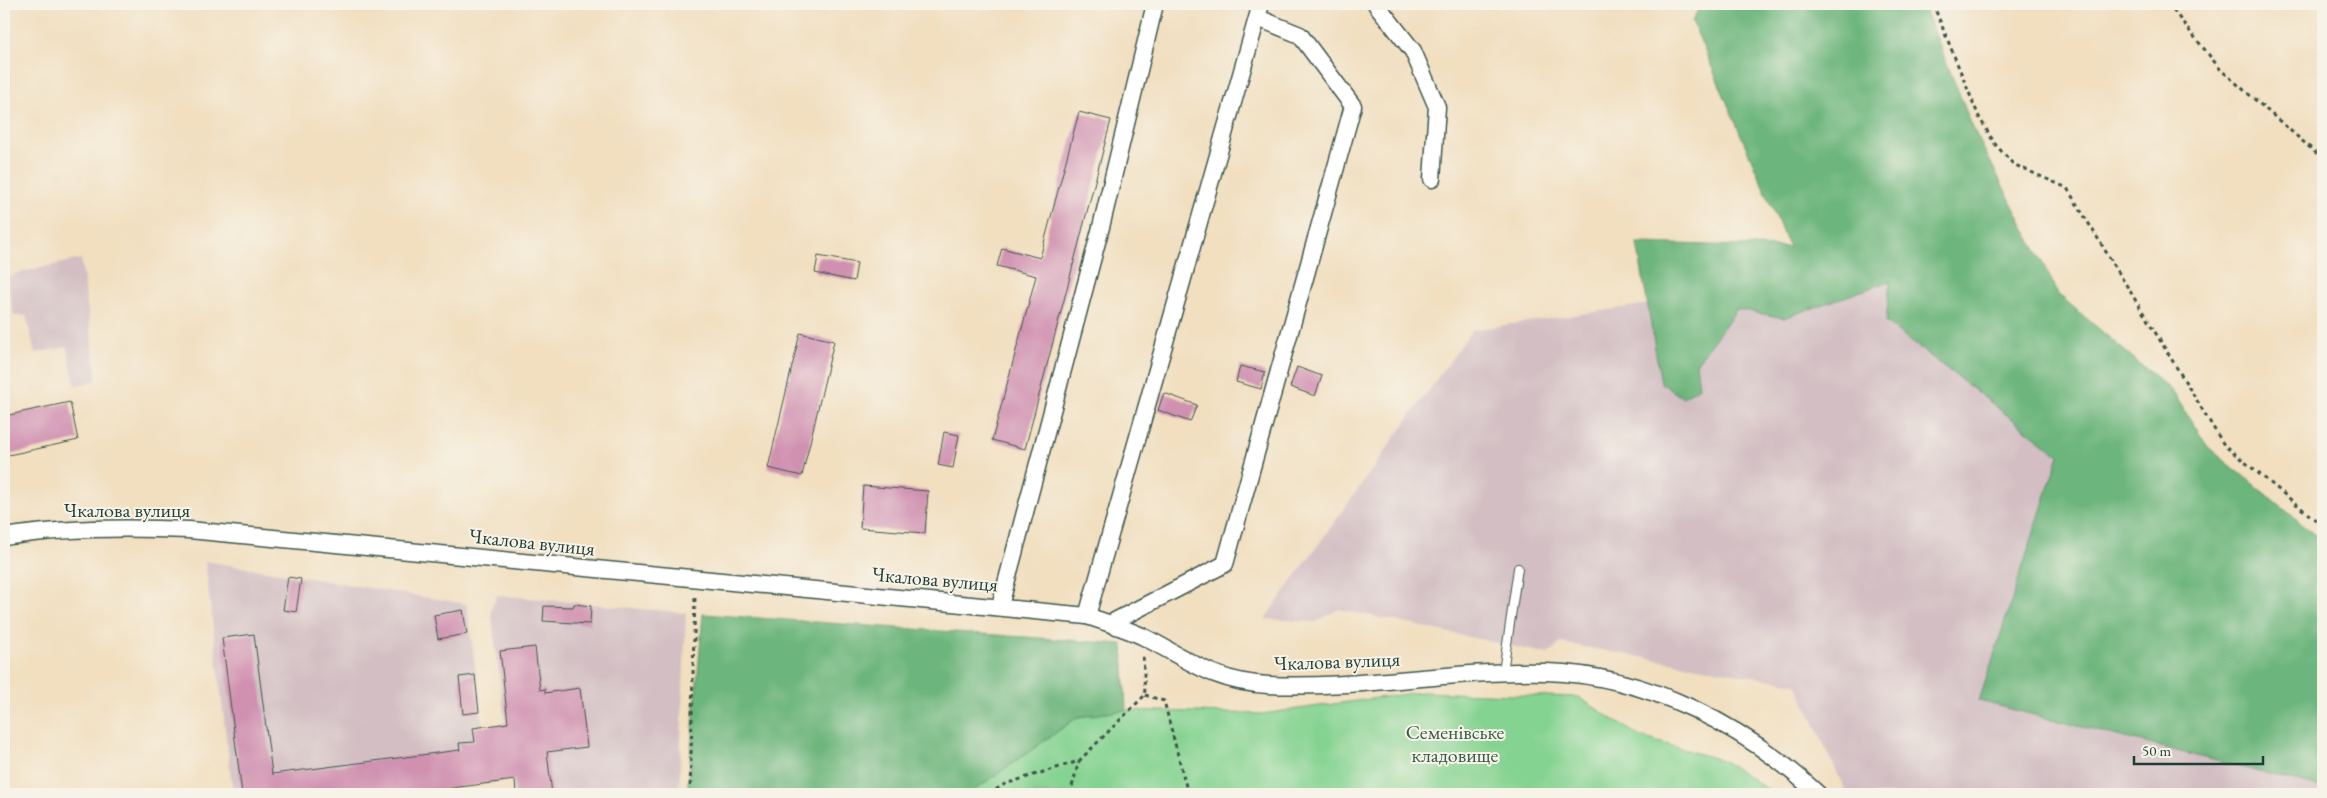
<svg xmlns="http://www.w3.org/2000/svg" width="2327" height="798" font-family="'EB Garamond',serif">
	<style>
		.industrial { fill: #d2bec3 }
		.green { fill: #85d391; stroke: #528862 }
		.forest { fill: #6cb57b; stroke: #467958 }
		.building { fill: #d091b1 }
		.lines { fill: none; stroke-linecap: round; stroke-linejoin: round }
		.service-casing { stroke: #3e5549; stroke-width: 10 }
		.minor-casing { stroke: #3e5549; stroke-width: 19 }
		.path { stroke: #3e5549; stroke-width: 3; stroke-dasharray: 4 4; stroke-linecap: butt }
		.service { stroke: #fff; stroke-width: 8 }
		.minor { stroke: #fff; stroke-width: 16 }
		.labels { text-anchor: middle; stroke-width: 4; stroke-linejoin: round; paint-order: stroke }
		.street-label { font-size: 20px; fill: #1f3d34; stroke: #f7f3e8 }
		.park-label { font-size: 20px; fill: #335b47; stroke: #f7f3e8 }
	</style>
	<rect width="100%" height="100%" fill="#f7f3e8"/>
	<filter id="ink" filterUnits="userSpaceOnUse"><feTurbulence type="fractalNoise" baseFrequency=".02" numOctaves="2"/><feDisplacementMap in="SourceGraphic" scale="10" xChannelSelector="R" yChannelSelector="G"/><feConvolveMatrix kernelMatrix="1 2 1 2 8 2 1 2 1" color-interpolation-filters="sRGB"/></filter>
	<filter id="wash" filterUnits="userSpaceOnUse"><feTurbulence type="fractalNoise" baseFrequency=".0096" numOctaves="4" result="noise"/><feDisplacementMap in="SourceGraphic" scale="20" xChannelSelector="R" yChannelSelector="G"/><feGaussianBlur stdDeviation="1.12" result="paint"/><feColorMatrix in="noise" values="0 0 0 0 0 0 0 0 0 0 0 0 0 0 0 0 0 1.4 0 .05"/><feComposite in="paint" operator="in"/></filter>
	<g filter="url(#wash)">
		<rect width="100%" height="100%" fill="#f1dfc0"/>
		<!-- industrial -->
		<g class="industrial">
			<polygon points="81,259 97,380 75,386 67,347 35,353 26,315 14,316 7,278 17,273"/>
			<polygon points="1922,264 2323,788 2323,794 1847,794 1796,684 1561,643 1548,654 1339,609 1316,622 1265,619 1472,330"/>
			<polygon points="205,561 467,604 490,783 404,794 233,794"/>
			<polygon points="497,595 686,613 679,794 514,794 491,610"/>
		</g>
		<!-- green -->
		<polygon class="green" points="1420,692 1578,697 1641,737 1724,761 1775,794 969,794 1078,717 1126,710 1262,714"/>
		<!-- forest -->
		<g class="forest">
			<polygon points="1701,4 1923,4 1973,128 2059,295 2172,391 2208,447 2323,541 2323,788 1979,701 2059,455 1886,322 1890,281 1784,318 1737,309 1696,364 1699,387 1683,398 1661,383 1637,243 1789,247 1692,21"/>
			<polygon points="703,614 1123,644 1126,710 1078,717 969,794 687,794"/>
		</g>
		<g id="blocks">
			<!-- building -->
			<g class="building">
				<polygon points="1079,112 1111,120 1025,449 992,440 1036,276 997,266 1002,248 1040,258"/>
				<polygon points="818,256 857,263 854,281 815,273"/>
				<polygon points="800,333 834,341 802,476 768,468"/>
				<polygon points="1240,366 1265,372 1261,389 1236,382"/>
				<polygon points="1297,367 1322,376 1315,396 1290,387"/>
				<polygon points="1164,393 1197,405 1190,422 1158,410"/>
				<polygon points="70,402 78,440 4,456 4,416"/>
				<polygon points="944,432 959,435 953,468 938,465"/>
				<polygon points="863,486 928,491 925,533 860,528"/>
				<polygon points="288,577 301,579 296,612 283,610"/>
				<polygon points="574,604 591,606 590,624 543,621 544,606 573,607"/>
				<polygon points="463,610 467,634 438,639 434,615"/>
				<polygon points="254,634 272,774 460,750 459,743 475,742 473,728 508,723 500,651 535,647 540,690 545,689 545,693 580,688 587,747 547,752 552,794 516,794 515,780 404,794 242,794 222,638"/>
				<polygon points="475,675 479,712 463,714 459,677"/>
			</g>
		</g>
	</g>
	<g filter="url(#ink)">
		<use href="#blocks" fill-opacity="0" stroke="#3e5549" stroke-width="1"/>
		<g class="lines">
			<defs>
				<polyline id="service" points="1503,672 1518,568"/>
				<g id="minor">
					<polyline points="1376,4 1413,51 1437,107 1432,179"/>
					<path d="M4 537C65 527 127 527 189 530L1087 616C1105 622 1124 628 1142 636 1188 659 1213 682 1268 685 1361 689 1453 670 1546 672 1648 675 1745 726 1818 794"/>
					<polyline points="1000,606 1101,227 1155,4"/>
					<polyline points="1087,616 1261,4"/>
					<polyline points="1111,623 1225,564 1353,106 1300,35 1258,18"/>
				</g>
			</defs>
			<!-- service casing -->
			<use href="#service" class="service-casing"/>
			<!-- minor casing -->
			<use href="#minor" class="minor-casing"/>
			<!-- path -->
			<g class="path">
				<polyline points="1933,4 1979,117 1995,144 2013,164 2067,188 2224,445 2323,526"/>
				<polyline points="2168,4 2221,70 2323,159"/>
				<polyline points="1145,695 1164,701 1188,794"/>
				<polyline points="690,794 695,595"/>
				<polyline points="989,794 1005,784 1079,761 1145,695 1143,654"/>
				<polyline points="1070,794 1079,761"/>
			</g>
			<!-- service -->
			<use href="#service" class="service"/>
			<!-- minor -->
			<use href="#minor" class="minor"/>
		</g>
	</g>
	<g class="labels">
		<!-- street labels -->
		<g class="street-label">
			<text x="127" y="517">Чкалова вулиця</text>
			<text transform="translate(532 542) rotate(6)" y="7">Чкалова вулиця</text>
			<text transform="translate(935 579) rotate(5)" y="7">Чкалова вулиця</text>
			<text transform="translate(1337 661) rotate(-2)" y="7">Чкалова вулиця</text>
		</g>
		<!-- park labels -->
		<g class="park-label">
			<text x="1455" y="739">Семенівське<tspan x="1455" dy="23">кладовище</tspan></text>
		</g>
	</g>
	<!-- margin -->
	<rect width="2327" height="798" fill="none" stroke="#f7f3e8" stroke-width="20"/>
	<!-- scale -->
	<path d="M2134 756v8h129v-8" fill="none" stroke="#1f3d34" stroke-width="2.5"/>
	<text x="2142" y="756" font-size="15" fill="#1f3d34" stroke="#f7f3e8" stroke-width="4" paint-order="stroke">50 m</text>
</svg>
